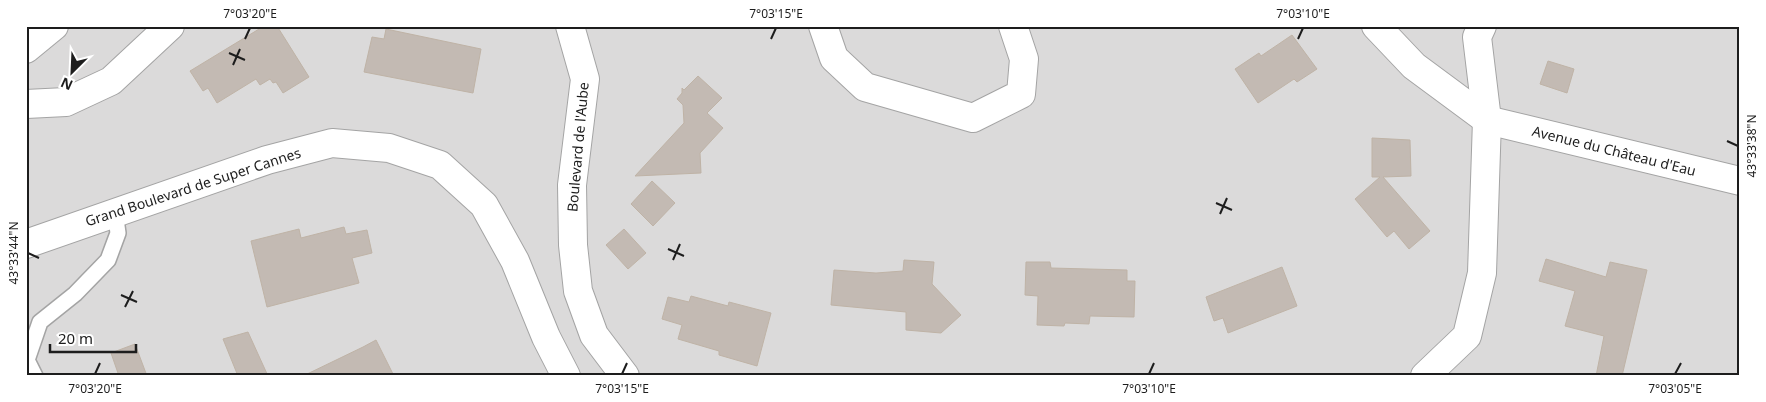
<svg xmlns="http://www.w3.org/2000/svg" width="1766" height="402" font-family="'Noto Sans',sans-serif">
	<style>
		.residential { fill: #dbdada }
		.building { fill: #c3bab3; stroke: #bfb3a6 }
		.lines { fill: none; stroke-linecap: round; stroke-linejoin: round }
		.service-casing { stroke: #a4a4a4; stroke-width: 18 }
		.minor-casing { stroke: #a4a4a4; stroke-width: 30 }
		.service { stroke: #fff; stroke-width: 15 }
		.minor { stroke: #fff; stroke-width: 28 }
		.ticks { fill: none; stroke: #1d1d1d; stroke-width: 2 }
		.labels { text-anchor: middle; stroke-width: 4.5; stroke-linejoin: round; paint-order: stroke }
		.street-label { font-size: 14px; fill: #1d1d1d; stroke: #fff }
		.neatline { fill: none; stroke: #1d1d1d; stroke-width: 2 }
		.ticks-label { font-size: 12px; text-anchor: middle; fill: #1d1d1d }
	</style>
	<rect width="100%" height="100%" fill="#eeebe3"/>
	<!-- residential -->
	<rect class="residential" x="26" y="26" width="1714" height="350"/>
	<!-- building -->
	<g class="building">
		<polygon points="264,26 277,26 309,77 283,93 276,82 273,83 270,79 260,85 256,79 217,103 208,88 203,91 190,71"/>
		<polygon points="386,29 481,49 473,93 364,72 372,37 384,39"/>
		<polygon points="1292,35 1317,69 1297,82 1294,79 1258,103 1235,69 1259,53 1261,56"/>
		<polygon points="1548,61 1574,69 1567,93 1540,84"/>
		<polygon points="698,76 722,98 707,113 723,128 700,153 701,173 635,176 684,123 683,105 677,99 682,93 682,88 684,90"/>
		<polygon points="1372,138 1410,140 1411,176 1383,177 1430,231 1409,249 1394,231 1387,237 1355,199 1380,177 1372,177"/>
		<polygon points="652,181 675,203 653,226 631,204"/>
		<polygon points="344,227 346,234 367,230 372,253 352,258 359,283 267,307 251,241 299,229 301,238"/>
		<polygon points="624,229 646,253 628,269 606,245"/>
		<polygon points="1546,259 1606,277 1610,262 1647,270 1622,376 1596,376 1604,336 1565,326 1575,291 1539,281"/>
		<polygon points="904,260 934,262 932,284 961,315 941,333 906,330 906,312 831,305 834,270 876,273 903,271"/>
		<polygon points="1026,262 1050,262 1051,268 1127,270 1127,281 1135,281 1134,317 1090,316 1089,324 1065,323 1064,326 1037,325 1038,296 1025,295"/>
		<polygon points="1282,267 1297,306 1228,333 1223,318 1214,321 1206,297"/>
		<polygon points="691,296 728,306 729,302 771,313 757,366 719,355 719,351 678,339 682,325 662,319 668,297 689,302"/>
		<polygon points="248,332 268,376 238,376 223,339"/>
		<polygon points="376,340 394,376 303,376 363,347"/>
		<polygon points="135,344 147,376 119,376 111,353"/>
	</g>
	<g class="lines">
		<defs>
			<polyline id="service" points="35,376 27,360 40,322 75,294 108,260 118,233 115,212"/>
			<g id="minor">
				<polyline points="570,26 585,79 572,185 573,245 578,291 594,335 625,376"/>
				<polyline points="823,26 834,58 865,87 973,118 1021,94 1024,59 1013,26"/>
				<polyline points="1376,26 1414,66 1487,120 1740,181"/>
				<polyline points="26,49 54,26"/>
				<polyline points="26,104 66,102 111,81 170,26"/>
				<polyline points="26,244 267,160 332,143 389,148 440,165 484,205 515,261 546,337 566,376"/>
				<polyline points="1425,376 1467,336 1482,273 1487,120 1477,37 1482,26"/>
			</g>
		</defs>
		<!-- service casing -->
		<use href="#service" class="service-casing"/>
		<!-- minor casing -->
		<use href="#minor" class="minor-casing"/>
		<!-- service -->
		<use href="#service" class="service"/>
		<!-- minor -->
		<use href="#minor" class="minor"/>
	</g>
	<!-- ticks -->
	<path class="ticks" d="M245 39 250 28M771 39 776 28M1298 39 1303 28M229 53 245 60M233 65 240 49M1727 141 1738 146M1216 203 1232 210M1220 214 1227 198M668 249 684 256M28 253 39 258M673 260 680 244M121 295 137 302M125 307 133 291M95 374 100 363M622 374 627 363M1149 374 1154 363M1675 374 1681 363"/>
	<g class="labels">
		<!-- street labels -->
		<g class="street-label">
			<text transform="translate(578 147) rotate(-85)" y="5">Boulevard de l'Aube</text>
			<text transform="translate(1614 151) rotate(14)" y="5">Avenue du Château d'Eau</text>
			<text transform="translate(193 187) rotate(-18)" y="5">Grand Boulevard de Super Cannes</text>
		</g>
	</g>
	<!-- border -->
	<rect width="1766" height="402" fill="none" stroke="#ffffff" stroke-width="55"/>
	<!-- north arrow -->
	<g transform="translate(72 72) rotate(204)" stroke="#ffffff" stroke-width="4" paint-order="stroke">
	<path d="M0-4L9 19L0 12L-9 19Z" fill="#1d1d1d"/>
	<text y="-8" font-size="14" font-weight="bold" text-anchor="middle" fill="#1d1d1d">N</text>
	</g>
	<!-- scale -->
	<path d="M50 344v8h86v-8" fill="none" stroke="#1d1d1d" stroke-width="2.5"/>
	<text x="58" y="344" font-size="15" fill="#1d1d1d" stroke="#ffffff" stroke-width="4" paint-order="stroke">20 m</text>
	<rect x="28" y="28" width="1710" height="346" class="neatline"/>
	<g class="ticks-label">
		<text x="250" y="18">7°03'20"E</text>
		<text x="776" y="18">7°03'15"E</text>
		<text x="1303" y="18">7°03'10"E</text>
		<text transform="translate(1752 146) rotate(-90)" y="4">43°33'38"N</text>
		<text transform="translate(14 253) rotate(-90)" y="4">43°33'44"N</text>
		<text x="95" y="393">7°03'20"E</text>
		<text x="622" y="393">7°03'15"E</text>
		<text x="1149" y="393">7°03'10"E</text>
		<text x="1675" y="393">7°03'05"E</text>
	</g>
</svg>
